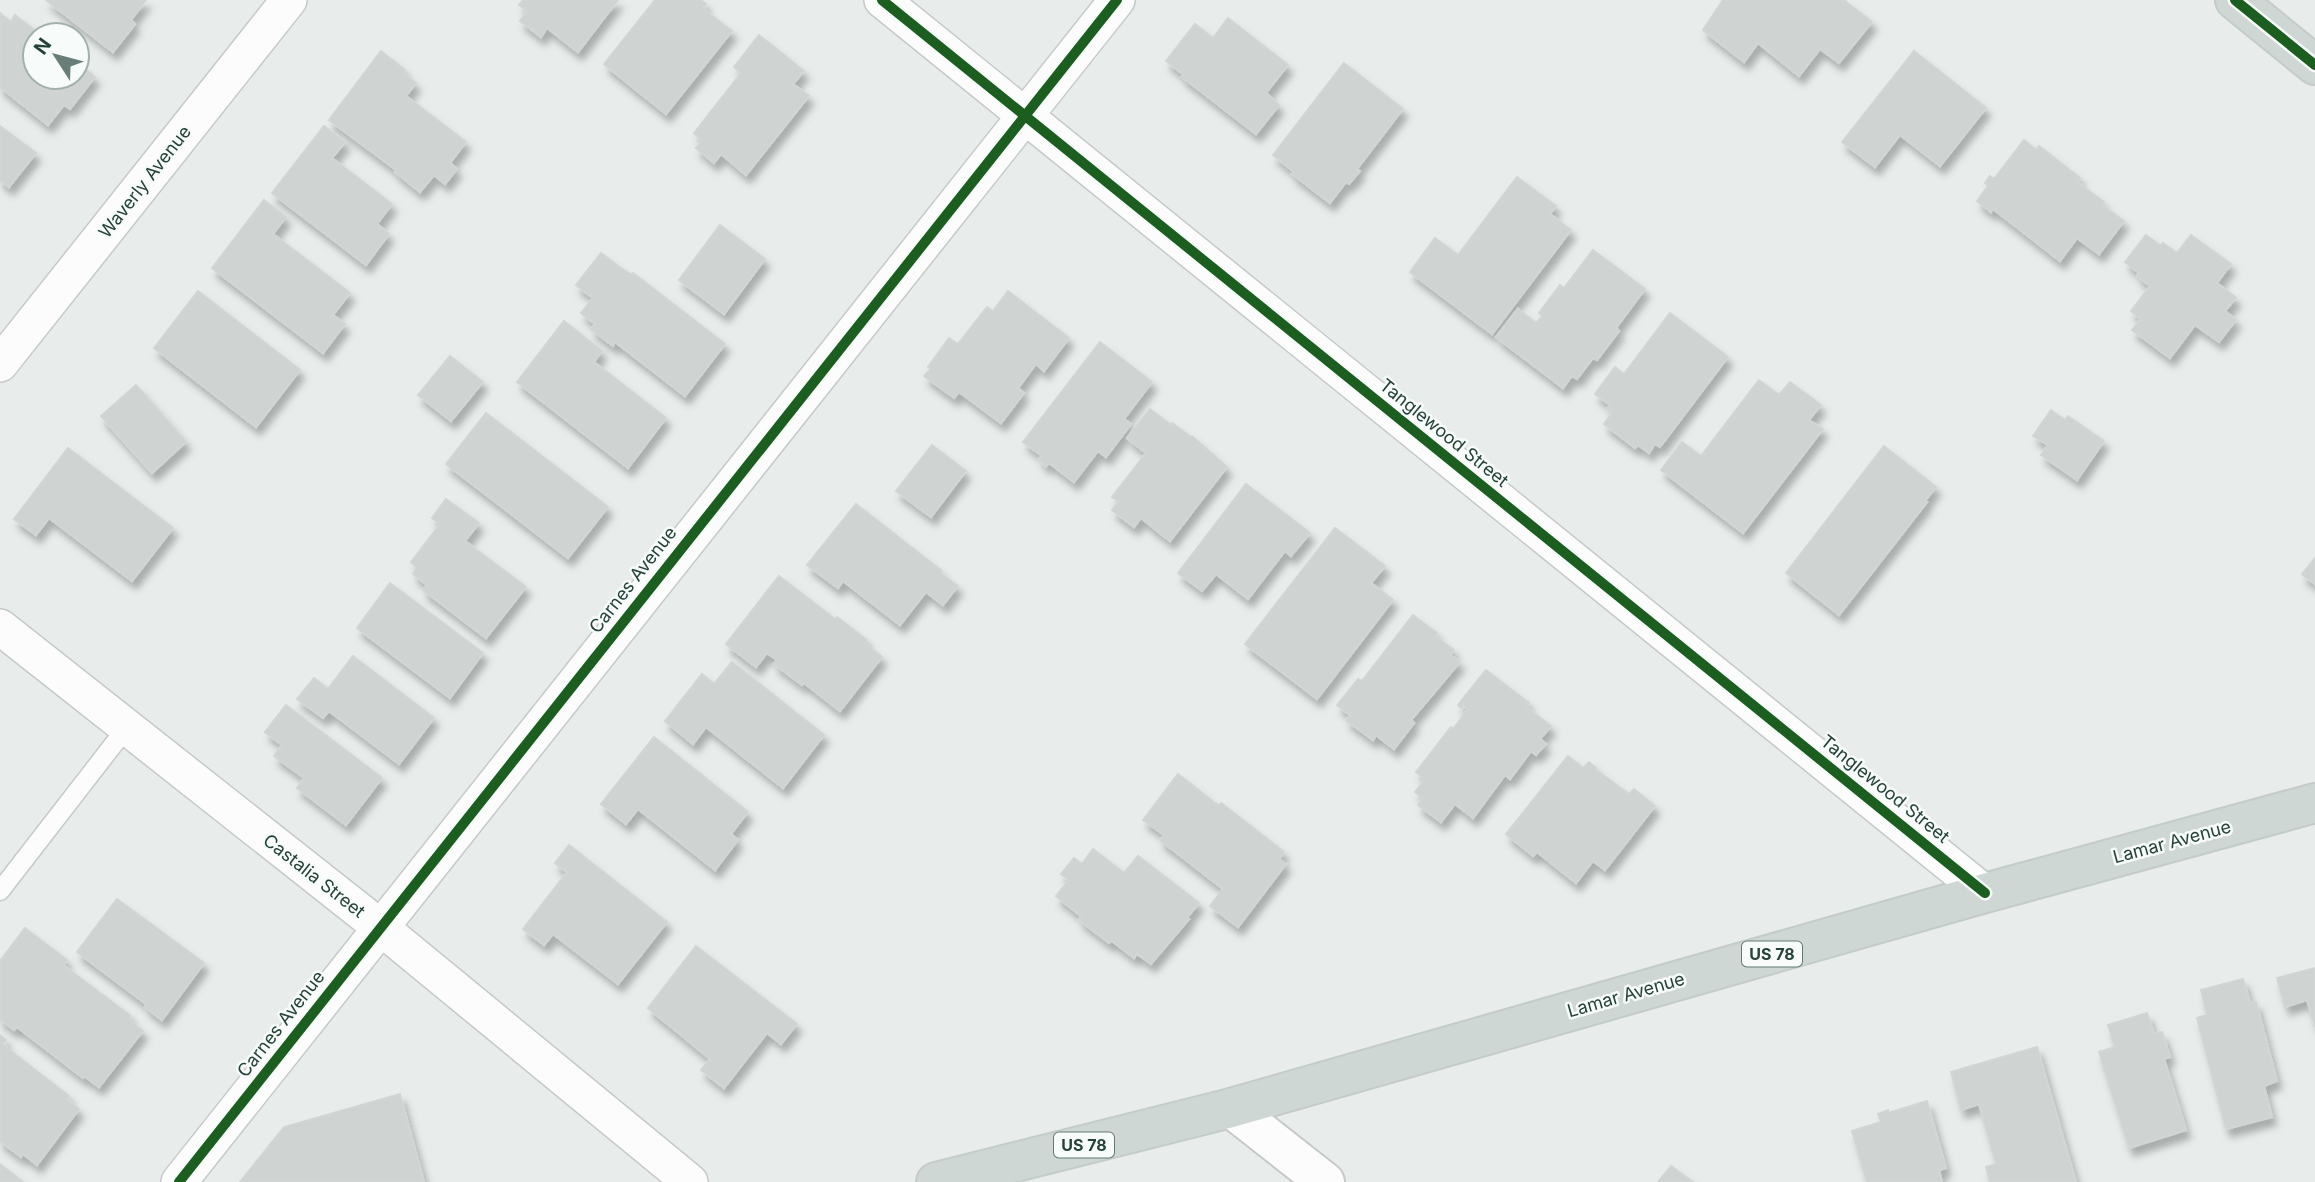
<svg xmlns="http://www.w3.org/2000/svg" width="2315" height="1182" font-family="Inter,sans-serif">
	<style>
		.building { fill: #cfd4d2; stroke: #d1d6d4; stroke-width: 2; filter: url(#shadow) }
		.lines { fill: none; stroke-linecap: round; stroke-linejoin: round }
		.service-casing { stroke: #c5cac8; stroke-width: 21 }
		.minor-casing { stroke: #c5cac8; stroke-width: 38 }
		.tertiary-casing { stroke: #c5cac8; stroke-width: 42 }
		.primary-casing { stroke: #c3ccc9; stroke-width: 42 }
		.service { stroke: #fcfcfc; stroke-width: 18 }
		.minor { stroke: #fcfcfc; stroke-width: 35 }
		.tertiary { stroke: #fcfcfc; stroke-width: 38 }
		.primary { stroke: #cfd7d5; stroke-width: 38 }
		.cycleway-casing { stroke: #f7fbf9; stroke-width: 15 }
		.cycleway { stroke: #1b5e20; stroke-width: 10 }
		.labels { text-anchor: middle; stroke-width: 5; stroke-linejoin: round; paint-order: stroke }
		.shield { fill: #f7fbf9; stroke: #637a73; stroke-width: 2 }
		.shield-label { font-size: 16px; font-weight: bold; fill: #24423a }
		.street-label { font-size: 18px; fill: #24423a; stroke: #f7fbf9 }
	</style>
	<defs>
		<filter id="shadow"><feDropShadow dx="4.5" dy="8" stdDeviation="3.5" flood-color="#0004"/></filter>
	</defs>
	<rect width="100%" height="100%" fill="#e8edeb"/>
	<!-- building -->
	<g class="building">
		<polygon points="46,0 146,0 131,20 135,24 113,52"/>
		<polygon points="523,0 618,0 578,52 547,28 541,37 520,21 527,11 519,5"/>
		<polygon points="655,0 701,0 706,4 702,8 732,31 666,114 604,64"/>
		<polygon points="1723,0 1844,0 1872,22 1839,63 1820,49 1799,76 1758,43 1744,62 1703,30"/>
		<polygon points="0,13 11,22 15,15 41,35 35,35 35,77 77,77 77,63 95,77 70,109 64,105 48,125 0,87"/>
		<polygon points="1228,18 1288,65 1266,93 1279,105 1256,134 1182,77 1184,75 1166,61 1195,24 1213,38"/>
		<polygon points="759,35 804,71 793,84 809,96 746,175 721,154 714,163 696,148 702,140 694,133 741,73 734,67"/>
		<polygon points="381,51 405,70 403,73 416,83 406,96 466,142 450,163 457,169 445,184 434,175 420,192 395,172 396,170 329,120"/>
		<polygon points="1914,51 1986,108 1940,166 1900,135 1875,167 1842,142"/>
		<polygon points="1344,63 1403,109 1357,169 1360,171 1349,184 1346,182 1330,203 1292,174 1294,172 1273,155"/>
		<polygon points="0,126 36,153 9,187 0,180"/>
		<polygon points="324,126 345,142 332,158 392,204 377,224 389,234 366,265 272,193"/>
		<polygon points="2024,140 2036,150 2039,146 2080,178 2077,182 2104,202 2102,205 2124,221 2099,254 2077,238 2060,261 1993,209 1991,212 1977,201 1988,186 1985,183 1990,176 1994,179"/>
		<polygon points="1517,177 1556,206 1550,214 1571,230 1492,334 1410,272 1435,238 1458,255"/>
		<polygon points="264,200 286,217 273,234 350,293 333,315 345,324 323,353 212,268"/>
		<polygon points="720,225 765,259 724,314 679,280"/>
		<polygon points="2146,235 2161,246 2163,243 2177,253 2191,235 2231,264 2217,283 2236,298 2225,311 2236,320 2219,342 2195,325 2170,358 2132,330 2141,319 2131,311 2150,286 2137,276 2139,273 2125,262"/>
		<polygon points="1593,250 1645,289 1616,328 1619,331 1597,360 1593,358 1577,379 1572,376 1563,388 1496,337 1518,309 1536,323 1543,316 1539,313 1560,285 1564,288"/>
		<polygon points="601,253 618,266 632,275 633,273 725,344 685,396 615,342 613,346 591,329 595,324 581,313 593,298 576,285"/>
		<polygon points="198,291 300,370 256,427 154,348"/>
		<polygon points="1008,291 1069,338 1044,371 1036,364 1018,388 1024,393 1001,423 959,392 954,398 924,376 931,369 928,367 949,338 958,344 987,307 993,311"/>
		<polygon points="1670,313 1728,357 1660,447 1655,444 1649,453 1638,445 1635,448 1604,424 1612,413 1607,409 1610,405 1595,394 1615,367 1624,374"/>
		<polygon points="564,321 602,351 594,362 666,418 628,468 517,382"/>
		<polygon points="1100,342 1152,382 1124,419 1131,424 1106,457 1098,451 1074,482 1049,463 1046,466 1039,459 1042,456 1023,442"/>
		<polygon points="450,356 483,382 451,421 418,395"/>
		<polygon points="1759,380 1779,395 1790,382 1821,405 1809,420 1823,429 1743,533 1661,470 1682,442 1701,456"/>
		<polygon points="136,385 186,442 152,473 101,416"/>
		<polygon points="1150,409 1171,425 1172,423 1191,437 1192,436 1227,467 1170,541 1141,518 1134,527 1112,510 1119,501 1112,497 1146,453 1127,438"/>
		<polygon points="2051,410 2065,420 2068,416 2104,441 2077,480 2041,455 2048,445 2033,436"/>
		<polygon points="486,413 608,507 568,558 446,464"/>
		<polygon points="932,445 966,471 931,517 896,491"/>
		<polygon points="1884,446 1936,487 1925,501 1927,502 1839,615 1786,573"/>
		<polygon points="68,448 173,528 132,581 49,518 36,535 14,519"/>
		<polygon points="1246,484 1310,533 1291,556 1285,551 1248,599 1216,574 1202,591 1178,573"/>
		<polygon points="446,499 479,523 465,541 526,587 486,638 423,590 427,585 413,574 417,567 411,562 440,524 432,518"/>
		<polygon points="856,504 942,571 940,573 958,586 943,605 926,592 900,625 843,581 838,588 807,565"/>
		<polygon points="1335,528 1385,566 1371,583 1393,600 1317,699 1245,644"/>
		<polygon points="2315,558 2315,584 2302,574"/>
		<polygon points="779,576 835,619 837,617 867,640 864,643 882,657 840,711 804,683 802,685 774,664 777,660 767,653 756,667 726,644"/>
		<polygon points="390,583 483,653 450,698 357,628"/>
		<polygon points="1413,615 1437,633 1435,636 1454,650 1450,655 1460,662 1411,720 1414,723 1394,749 1376,735 1373,740 1346,720 1350,715 1337,705 1358,679 1362,681"/>
		<polygon points="353,656 434,718 399,764 329,711 323,718 297,699 314,678 328,689"/>
		<polygon points="732,662 824,735 783,788 706,727 693,744 665,721 702,674 714,684"/>
		<polygon points="1486,670 1529,703 1526,707 1551,726 1540,739 1546,744 1536,755 1531,751 1510,779 1505,775 1473,818 1455,804 1441,822 1418,805 1423,798 1415,792 1425,779 1416,772 1451,727 1453,729 1468,709 1463,705 1461,708 1458,705"/>
		<polygon points="286,705 382,778 346,825 297,788 304,778 274,756 282,745 265,732"/>
		<polygon points="654,737 748,812 731,834 738,840 715,870 638,809 626,824 601,804"/>
		<polygon points="1568,756 1583,768 1589,762 1596,768 1595,769 1629,794 1634,789 1655,806 1605,870 1593,861 1576,883 1537,852 1533,856 1506,834"/>
		<polygon points="1178,774 1219,806 1221,803 1284,852 1279,859 1286,864 1238,927 1210,906 1223,889 1160,840 1164,835 1143,820"/>
		<polygon points="569,845 667,922 618,984 553,934 544,945 523,929 567,872 555,863"/>
		<polygon points="1093,849 1124,873 1138,856 1199,903 1187,918 1189,919 1151,964 1137,954 1134,958 1112,941 1109,943 1079,920 1082,917 1056,896 1069,880 1061,874 1074,858 1082,864"/>
		<polygon points="117,899 204,963 162,1020 145,1007 146,1004 77,952"/>
		<polygon points="25,928 67,960 63,965 131,1016 128,1019 143,1031 99,1087 84,1076 83,1078 17,1027 14,1030 0,1019 0,961"/>
		<polygon points="696,946 797,1024 781,1044 767,1033 724,1088 701,1070 710,1059 648,1008"/>
		<polygon points="2315,968 2315,1027 2307,1000 2285,1007 2277,978"/>
		<polygon points="2243,979 2250,1003 2256,1002 2277,1081 2264,1086 2272,1117 2226,1129 2197,1018 2207,1015 2201,990"/>
		<polygon points="2147,1013 2154,1034 2162,1032 2170,1057 2164,1059 2186,1130 2129,1148 2099,1052 2115,1047 2108,1025"/>
		<polygon points="0,1035 6,1040 2,1044 69,1096 66,1099 79,1109 37,1165 23,1154 21,1157 0,1141"/>
		<polygon points="2037,1047 2076,1182 1990,1182 1986,1167 1996,1164 1979,1104 1961,1110 1951,1072"/>
		<polygon points="400,1094 424,1182 240,1182 284,1127"/>
		<polygon points="1927,1101 1946,1168 1939,1170 1942,1182 1867,1182 1852,1131 1881,1122 1878,1114 1888,1110 1888,1113"/>
		<polygon points="0,1164 23,1182 0,1182"/>
		<polygon points="1671,1166 1693,1182 1658,1182"/>
	</g>
	<g class="lines">
		<defs>
			<polyline id="service" points="0,891 127,727"/>
			<g id="minor">
				<polyline points="882,0 1985,893"/>
				<polyline points="0,364 289,0"/>
				<polyline points="0,627 380,927 690,1182"/>
				<polyline points="179,1182 1117,0"/>
			</g>
			<polyline id="tertiary" points="1231,1108 1325,1182"/>
			<g id="primary">
				<polyline points="2235,0 2315,65"/>
				<polyline points="936,1182 1231,1108 1985,893 2315,803"/>
			</g>
		</defs>
		<!-- service casing -->
		<use href="#service" class="service-casing"/>
		<!-- minor casing -->
		<use href="#minor" class="minor-casing"/>
		<!-- tertiary casing -->
		<use href="#tertiary" class="tertiary-casing"/>
		<!-- primary casing -->
		<use href="#primary" class="primary-casing"/>
		<!-- service -->
		<use href="#service" class="service"/>
		<!-- minor -->
		<use href="#minor" class="minor"/>
		<!-- tertiary -->
		<use href="#tertiary" class="tertiary"/>
		<!-- primary -->
		<use href="#primary" class="primary"/>
		<defs>
			<g id="cycleway">
				<polyline points="882,0 1985,893"/>
				<polyline points="2235,0 2315,65"/>
				<polyline points="179,1182 1117,0"/>
			</g>
		</defs>
		<!-- cycleway casing -->
		<use href="#cycleway" class="cycleway-casing"/>
		<!-- cycleway -->
		<use href="#cycleway" class="cycleway"/>
	</g>
	<g class="labels">
		<!-- shield labels -->
		<g class="shield">
			<rect x="1742" y="941.5" width="60" height="25" rx="5"/>
			<rect x="1054" y="1132.5" width="60" height="25" rx="5"/>
		</g>
		<g class="shield-label">
			<text x="1772" y="960">US 78</text>
			<text x="1084" y="1151">US 78</text>
		</g>
		<!-- street labels -->
		<g class="street-label">
			<text transform="translate(145 182) rotate(-52)" y="6">Waverly Avenue</text>
			<text transform="translate(1444 433) rotate(39)" y="6">Tanglewood Street</text>
			<text transform="translate(633 580) rotate(-52)" y="6">Carnes Avenue</text>
			<text transform="translate(1885 789) rotate(39)" y="6">Tanglewood Street</text>
			<text transform="translate(2172 842) rotate(-15)" y="6">Lamar Avenue</text>
			<text transform="translate(314 876) rotate(38)" y="6">Castalia Street</text>
			<text transform="translate(1626 995) rotate(-16)" y="6">Lamar Avenue</text>
			<text transform="translate(281 1024) rotate(-52)" y="6">Carnes Avenue</text>
		</g>
	</g>
	<!-- north arrow -->
	<g transform="translate(56 56) rotate(306)"><circle r="33" fill="#f7fbf9" stroke="#a3b1ad" stroke-width="2"/>
	<path d="M0-5L12 26L0 18L-12 26Z" fill="#697e78"/>
	<text y="-10" font-size="19" font-weight="bold" text-anchor="middle" fill="#24423a">N</text>
	</g>
</svg>
